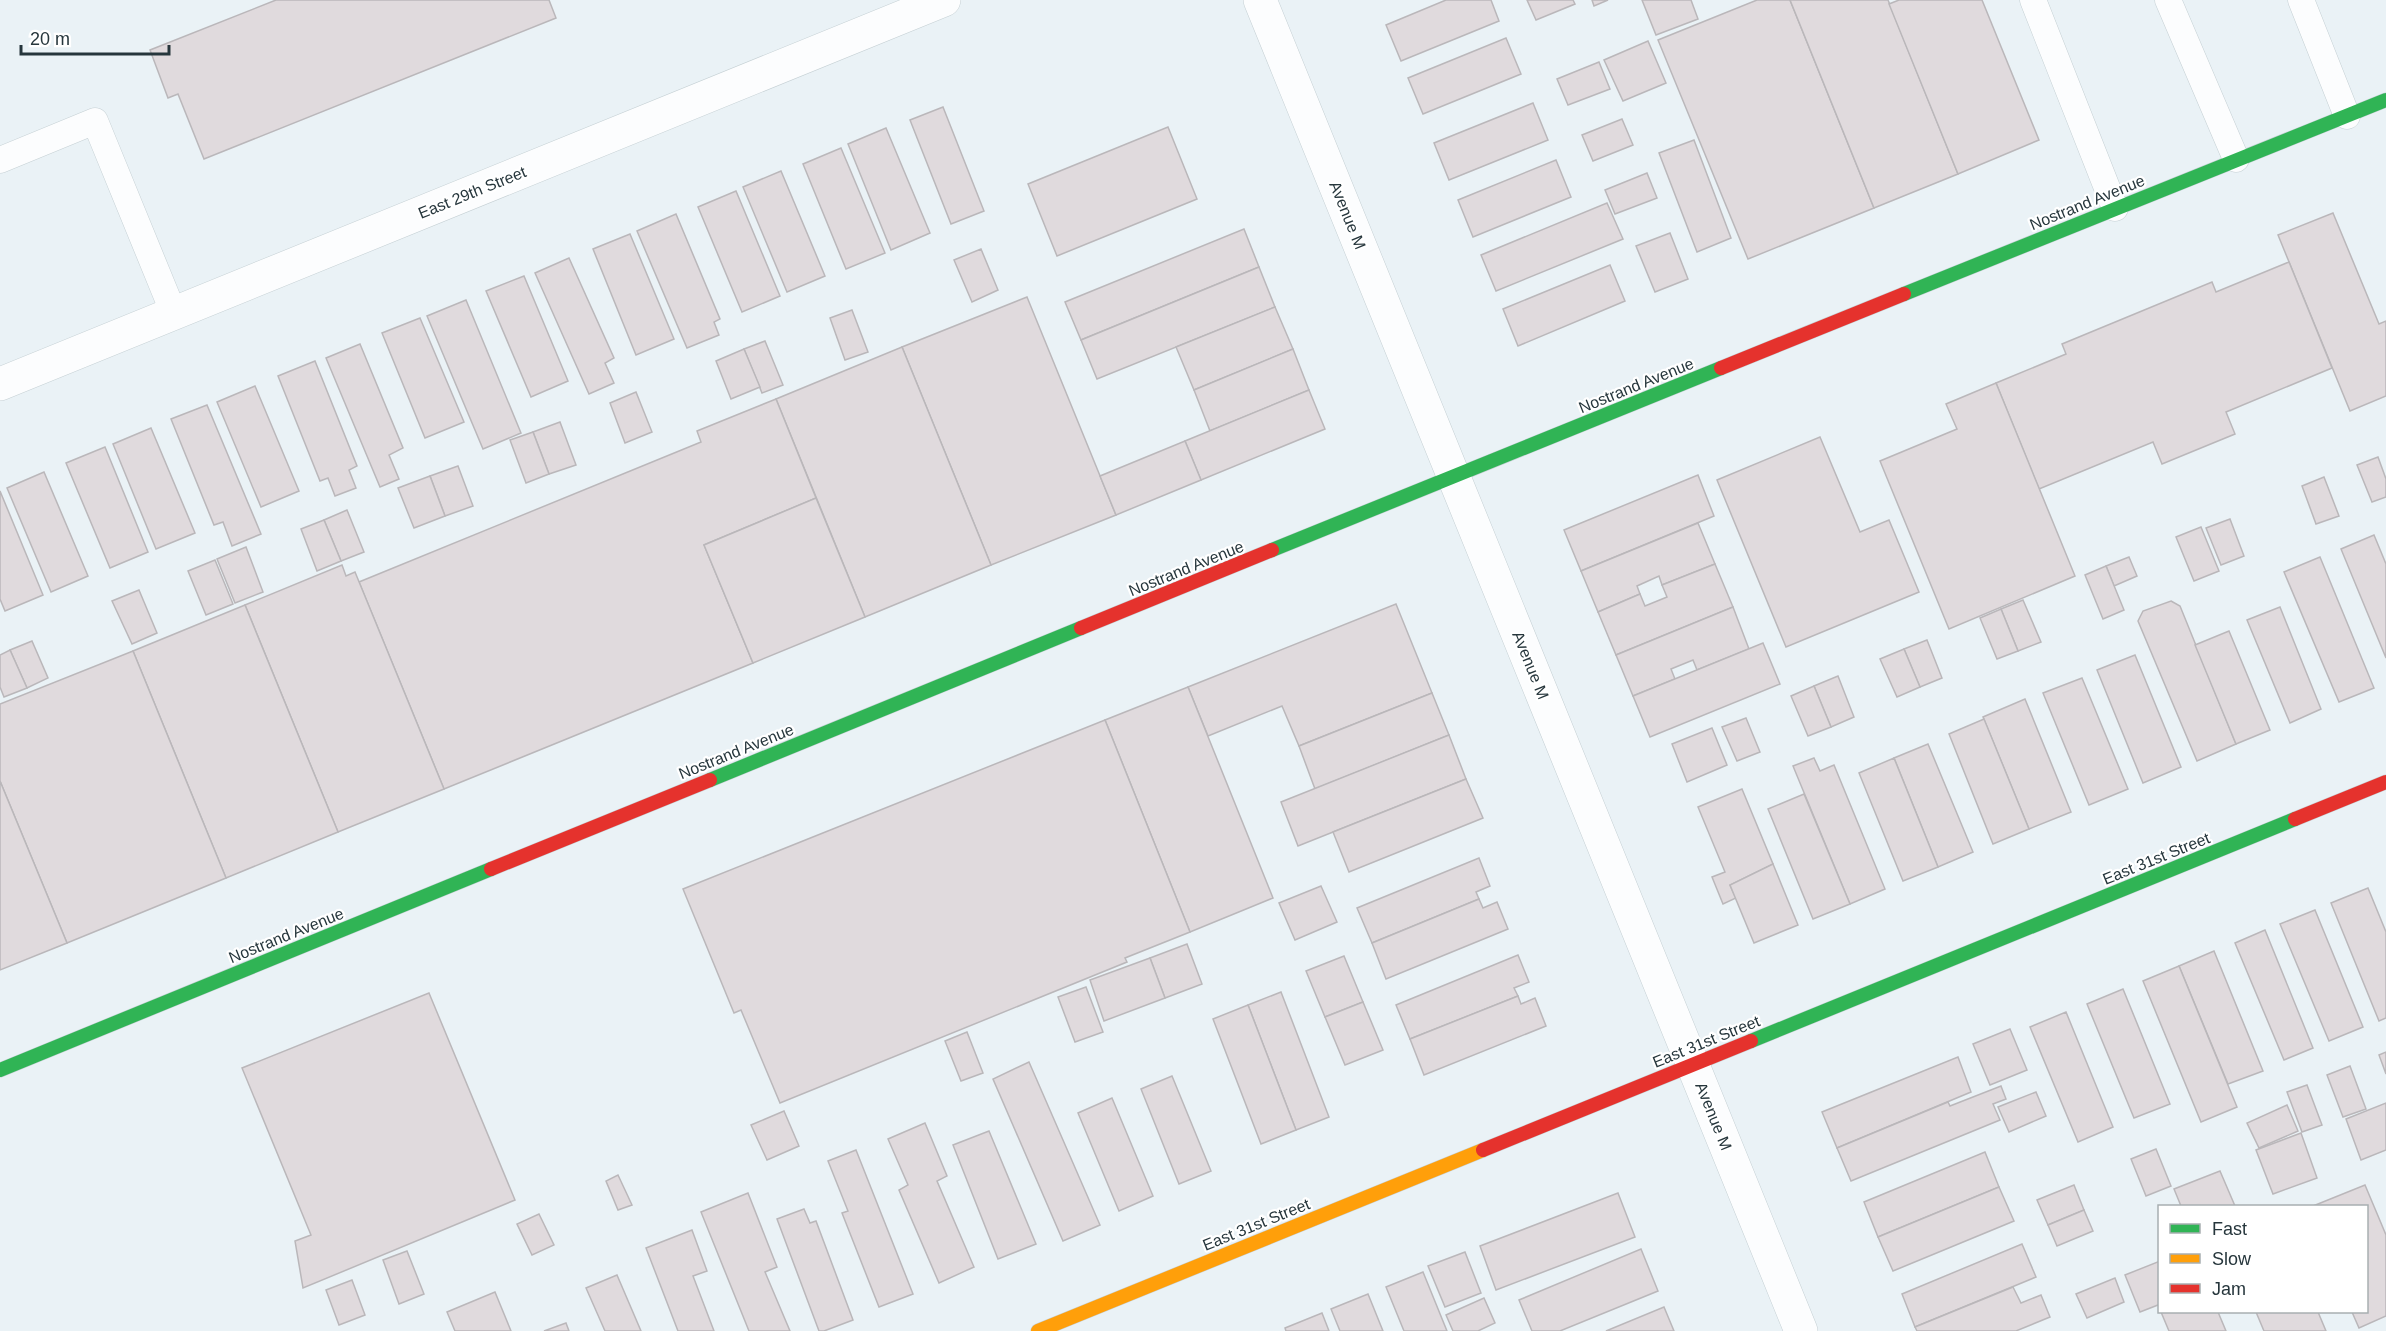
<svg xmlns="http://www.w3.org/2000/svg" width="2386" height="1331" font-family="Arial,sans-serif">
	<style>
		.building { fill: #e0dadd; stroke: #bab7ba; stroke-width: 1.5 }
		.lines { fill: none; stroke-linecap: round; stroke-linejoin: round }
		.lane-casing { stroke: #c5d0d4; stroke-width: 27 }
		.street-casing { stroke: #c5d0d4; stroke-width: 34 }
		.fast-casing { stroke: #c5d0d4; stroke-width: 15 }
		.slow-casing { stroke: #c5d0d4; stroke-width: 15 }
		.jam-casing { stroke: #c5d0d4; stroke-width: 15 }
		.lane { stroke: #fcfdfe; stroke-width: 26 }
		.street { stroke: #fcfdfe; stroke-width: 33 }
		.fast { stroke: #30b455; stroke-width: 14 }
		.slow { stroke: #ff9f0a; stroke-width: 14 }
		.jam { stroke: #e5322d; stroke-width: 14 }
		.labels { text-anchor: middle; stroke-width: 4.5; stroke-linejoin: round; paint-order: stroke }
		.street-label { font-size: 16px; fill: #26363c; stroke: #fff }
	</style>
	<rect width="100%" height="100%" fill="#eaf2f6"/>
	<!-- building -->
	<g class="building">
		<polygon points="276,0 549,0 556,18 204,159 178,94 168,98 150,50"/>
		<polygon points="1446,0 1491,0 1499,21 1401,61 1386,25"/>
		<polygon points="1527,0 1573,0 1575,4 1536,20"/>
		<polygon points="1592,0 1608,0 1594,6"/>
		<polygon points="1642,0 1691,0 1698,19 1656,35"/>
		<polygon points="1757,0 1790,0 1874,208 1748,259 1658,40"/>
		<polygon points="1790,0 1888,0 1958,174 1874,208"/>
		<polygon points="1899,0 1982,0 2039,140 1958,174 1889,4"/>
		<polygon points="1506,38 1521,74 1423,114 1408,78"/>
		<polygon points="1648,41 1666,83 1623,101 1604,60"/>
		<polygon points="1599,62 1610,89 1568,105 1557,79"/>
		<polygon points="1533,103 1548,140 1449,180 1434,143"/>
		<polygon points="943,107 984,211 951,224 910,120"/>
		<polygon points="1622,119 1633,145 1593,161 1582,135"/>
		<polygon points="1168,127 1197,199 1057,256 1028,184"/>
		<polygon points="886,128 930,233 891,250 848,144"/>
		<polygon points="1694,140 1731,238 1697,252 1659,153"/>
		<polygon points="841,148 885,253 846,269 803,164"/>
		<polygon points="1556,160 1571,197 1473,237 1458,200"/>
		<polygon points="781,171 825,276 787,292 743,187"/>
		<polygon points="1647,173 1657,198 1615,214 1605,190"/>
		<polygon points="736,191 780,296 742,312 698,207"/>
		<polygon points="1607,203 1623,239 1496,291 1481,255"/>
		<polygon points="2333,213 2379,324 2386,321 2386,396 2350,411 2278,235"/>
		<polygon points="676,214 720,319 714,322 719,335 687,348 637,231"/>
		<polygon points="1244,229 1259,267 1081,340 1065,302"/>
		<polygon points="1670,233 1688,279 1655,292 1636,246"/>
		<polygon points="630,234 674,339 636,355 593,249"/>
		<polygon points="981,249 998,290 972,302 954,260"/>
		<polygon points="569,258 614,358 605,363 614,383 589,394 535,273"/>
		<polygon points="2289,262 2332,368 2226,412 2235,434 2162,464 2153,442 2039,489 1996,383 2066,354 2062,344 2212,282 2216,292"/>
		<polygon points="1610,265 1625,301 1518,346 1503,309"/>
		<polygon points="1259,267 1275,307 1097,379 1081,340"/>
		<polygon points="524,276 568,381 531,397 486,291"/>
		<polygon points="1027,297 1116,515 991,565 902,347"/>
		<polygon points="466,300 521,433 483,449 427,316"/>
		<polygon points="1275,307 1293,349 1194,390 1176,347"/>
		<polygon points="852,310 868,352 845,360 830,318"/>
		<polygon points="420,318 464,422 425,438 382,333"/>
		<polygon points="765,341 783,385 762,393 744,349"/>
		<polygon points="360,344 403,448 389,455 399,479 380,487 326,358"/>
		<polygon points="902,347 991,565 865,617 776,399"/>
		<polygon points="744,349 760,387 731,399 716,361"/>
		<polygon points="1293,349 1309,390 1210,431 1194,390"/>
		<polygon points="315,361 357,466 349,470 356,488 335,496 328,478 320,481 278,376"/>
		<polygon points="1996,383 2075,576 1949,629 1880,461 1957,429 1946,404"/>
		<polygon points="255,386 299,491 261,507 217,402"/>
		<polygon points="1309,390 1325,429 1201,480 1185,441"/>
		<polygon points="636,392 652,432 625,443 610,403"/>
		<polygon points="776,399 816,498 704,545 753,663 444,789 359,582 701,442 697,431"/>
		<polygon points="207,405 261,534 232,546 223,522 214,525 171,419"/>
		<polygon points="560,422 576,465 549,474 533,432"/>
		<polygon points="151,428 195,533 156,549 113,444"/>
		<polygon points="533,432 549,474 526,483 510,440"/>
		<polygon points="1820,437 1860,532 1889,520 1919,592 1786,647 1717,480"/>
		<polygon points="1185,441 1201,480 1116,515 1100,476"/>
		<polygon points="105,447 148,552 110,568 66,463"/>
		<polygon points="2378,457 2386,479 2386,497 2372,502 2357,465"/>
		<polygon points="458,466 473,506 445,516 430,476"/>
		<polygon points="44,472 88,576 51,592 7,488"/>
		<polygon points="1698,475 1714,516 1581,571 1564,530"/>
		<polygon points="430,476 445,516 414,528 398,488"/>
		<polygon points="2324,477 2339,516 2316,524 2302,486"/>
		<polygon points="0,491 43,595 5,611 0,599"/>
		<polygon points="816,498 865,617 753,663 704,545"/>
		<polygon points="347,510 364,552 341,561 324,520"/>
		<polygon points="2230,519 2244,556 2221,565 2206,528"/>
		<polygon points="324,520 341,561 317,571 301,529"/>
		<polygon points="1698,523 1715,564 1662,585 1659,576 1637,586 1640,594 1598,612 1581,571"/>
		<polygon points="2201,527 2219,571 2194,581 2176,537"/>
		<polygon points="2374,535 2386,564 2386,658 2341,549"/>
		<polygon points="246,547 263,592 235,603 217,559"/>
		<polygon points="2129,557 2137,576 2114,586 2106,566"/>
		<polygon points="2320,557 2374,688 2339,702 2284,572"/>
		<polygon points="215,560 233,604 206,615 188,571"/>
		<polygon points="1715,564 1733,607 1616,655 1598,612 1640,594 1645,606 1667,597 1662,585"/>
		<polygon points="342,565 346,576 355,572 444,789 338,832 245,605"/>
		<polygon points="2106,566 2124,610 2103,619 2085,575"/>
		<polygon points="139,590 157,633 132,644 112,601"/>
		<polygon points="2023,600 2041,642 2018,651 2001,609"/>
		<polygon points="2171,601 2180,606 2236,744 2197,761 2138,621 2143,611"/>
		<polygon points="1396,604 1432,693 1299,746 1282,706 1208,736 1188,687"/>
		<polygon points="245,605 338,832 226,878 133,651"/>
		<polygon points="1733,607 1749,649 1697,670 1693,660 1671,669 1675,679 1633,696 1616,655"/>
		<polygon points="2280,607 2321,709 2290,723 2247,620"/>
		<polygon points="2001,609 2018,651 1997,659 1980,618"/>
		<polygon points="2229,631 2270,730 2236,744 2195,645"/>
		<polygon points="1927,640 1942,678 1920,687 1904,649"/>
		<polygon points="32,641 48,678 27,688 10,650"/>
		<polygon points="1763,643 1780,684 1650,737 1633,696"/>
		<polygon points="1904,649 1920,687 1897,697 1880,659"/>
		<polygon points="10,650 27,688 4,697 0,687 0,655"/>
		<polygon points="133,651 226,878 67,943 0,781 0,704"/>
		<polygon points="2135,655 2181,767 2143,783 2097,670"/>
		<polygon points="1838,676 1854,717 1831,727 1814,686"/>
		<polygon points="2082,678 2128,789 2089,805 2043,693"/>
		<polygon points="1814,686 1831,727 1808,736 1791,696"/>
		<polygon points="1188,687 1273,898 1190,932 1105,720"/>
		<polygon points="1432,693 1449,735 1315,789 1299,746"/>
		<polygon points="2025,699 2071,812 2029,829 1983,717"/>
		<polygon points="1746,718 1760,752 1737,761 1722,727"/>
		<polygon points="1984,719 2029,829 1993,844 1949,734"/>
		<polygon points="1105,720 1190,932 1125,958 1127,962 780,1103 741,1010 734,1013 683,889"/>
		<polygon points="1712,728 1727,765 1687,782 1672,744"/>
		<polygon points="1449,735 1466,779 1298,846 1281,802"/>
		<polygon points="1928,744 1973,852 1938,867 1894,758"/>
		<polygon points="1814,758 1820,771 1834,765 1885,889 1850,904 1793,766"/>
		<polygon points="1894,758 1938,867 1903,881 1859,773"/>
		<polygon points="1466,779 1483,818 1349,872 1333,832"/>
		<polygon points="0,781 67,943 0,970"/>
		<polygon points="1742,789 1773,864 1730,885 1736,898 1723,904 1712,877 1725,872 1698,807"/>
		<polygon points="1804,794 1850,904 1813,919 1768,809"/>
		<polygon points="1479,858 1490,886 1476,892 1479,899 1372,943 1357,908"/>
		<polygon points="1773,864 1798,925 1754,943 1730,885"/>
		<polygon points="1321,886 1337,922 1295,940 1279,903"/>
		<polygon points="2368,888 2386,932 2386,1018 2379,1021 2331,903"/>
		<polygon points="1479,899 1483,908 1497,902 1508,929 1386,979 1372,943"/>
		<polygon points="2315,910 2363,1027 2329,1041 2280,924"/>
		<polygon points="2265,930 2313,1048 2284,1060 2235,943"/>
		<polygon points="1187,944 1202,984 1165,998 1150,958"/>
		<polygon points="2214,951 2263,1071 2228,1084 2179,966"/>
		<polygon points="1518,955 1529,982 1514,988 1518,996 1410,1039 1396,1005"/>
		<polygon points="1344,956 1363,1002 1325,1017 1306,971"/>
		<polygon points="1150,958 1165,998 1104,1021 1090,980"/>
		<polygon points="2179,966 2237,1107 2201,1122 2143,981"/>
		<polygon points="1086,987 1103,1032 1075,1042 1058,997"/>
		<polygon points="2123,989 2170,1104 2134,1118 2087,1004"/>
		<polygon points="1281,992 1329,1117 1296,1130 1248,1005"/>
		<polygon points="429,993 515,1200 303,1288 295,1241 311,1235 242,1068"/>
		<polygon points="1518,996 1521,1004 1535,998 1546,1026 1424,1075 1410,1039"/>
		<polygon points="1363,1002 1383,1050 1345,1065 1325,1017"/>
		<polygon points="1248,1005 1296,1130 1261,1144 1213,1019"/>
		<polygon points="2066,1012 2113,1127 2078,1142 2030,1027"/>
		<polygon points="2010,1029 2027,1070 1990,1085 1973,1044"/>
		<polygon points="967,1032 983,1073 961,1081 945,1041"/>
		<polygon points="2386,1052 2386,1074 2379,1055"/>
		<polygon points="1958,1057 1971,1092 1837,1148 1822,1112"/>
		<polygon points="1029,1062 1100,1225 1063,1241 993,1079"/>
		<polygon points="2350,1066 2366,1109 2343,1117 2327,1075"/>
		<polygon points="1172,1076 1211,1171 1179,1184 1141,1089"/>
		<polygon points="2307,1085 2322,1125 2302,1132 2287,1092"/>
		<polygon points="2001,1086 2006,1099 1993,1104 2000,1120 1851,1181 1837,1148 1948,1102 1950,1106"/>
		<polygon points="2036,1092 2046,1116 2009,1132 1998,1107"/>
		<polygon points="1112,1098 1153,1196 1119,1211 1078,1113"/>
		<polygon points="2386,1103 2386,1150 2361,1160 2346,1119"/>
		<polygon points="2287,1105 2298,1131 2259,1148 2247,1123"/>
		<polygon points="784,1111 799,1146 767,1160 751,1125"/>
		<polygon points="925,1123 947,1176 937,1181 974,1267 939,1283 899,1190 908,1185 888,1139"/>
		<polygon points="989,1131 1036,1244 998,1259 953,1145"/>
		<polygon points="2301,1133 2317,1178 2273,1194 2256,1150"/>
		<polygon points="2156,1149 2171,1186 2146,1196 2131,1159"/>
		<polygon points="856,1150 913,1294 879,1307 842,1213 848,1211 828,1161"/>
		<polygon points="1985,1152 1999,1187 1878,1237 1864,1202"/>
		<polygon points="2220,1171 2235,1206 2181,1206 2174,1189"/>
		<polygon points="618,1175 632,1205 618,1210 606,1181"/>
		<polygon points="2074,1185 2084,1210 2048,1225 2037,1200"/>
		<polygon points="2365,1185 2386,1235 2386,1316 2359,1328 2352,1312 2366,1312 2366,1206 2313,1206"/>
		<polygon points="1999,1187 2014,1221 1893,1271 1878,1237"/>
		<polygon points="748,1193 777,1267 765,1272 790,1331 749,1331 701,1212"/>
		<polygon points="1618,1193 1635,1237 1496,1290 1480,1246"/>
		<polygon points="804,1209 810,1223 816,1221 853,1320 824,1331 819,1331 777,1219"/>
		<polygon points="2084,1210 2093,1231 2057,1246 2048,1225"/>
		<polygon points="539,1214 554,1245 532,1255 517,1224"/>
		<polygon points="692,1230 707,1271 693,1276 714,1331 678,1331 646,1248"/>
		<polygon points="2022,1244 2036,1277 1915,1327 1902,1294"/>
		<polygon points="1641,1249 1658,1291 1560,1331 1532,1331 1519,1300"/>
		<polygon points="407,1251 424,1294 399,1304 383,1260"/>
		<polygon points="1465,1252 1481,1293 1445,1307 1428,1266"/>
		<polygon points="2160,1261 2160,1308 2158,1305 2140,1312 2125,1275"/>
		<polygon points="1423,1272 1447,1331 1404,1331 1386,1287"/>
		<polygon points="617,1275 641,1331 605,1331 586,1288"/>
		<polygon points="2115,1278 2124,1302 2087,1318 2076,1294"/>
		<polygon points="352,1280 365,1315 339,1325 326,1290"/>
		<polygon points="2013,1287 2021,1303 2041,1295 2050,1317 2016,1331 1917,1331 1915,1327"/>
		<polygon points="495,1292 511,1331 455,1331 447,1312"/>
		<polygon points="1368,1294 1383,1331 1340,1331 1331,1309"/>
		<polygon points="1484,1298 1495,1323 1478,1331 1453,1331 1446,1315"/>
		<polygon points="1664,1307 1674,1331 1606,1331"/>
		<polygon points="2161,1312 2218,1312 2226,1331 2169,1331"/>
		<polygon points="2256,1312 2318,1312 2326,1331 2264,1331"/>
		<polygon points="1322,1313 1329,1331 1286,1331 1285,1328"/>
		<polygon points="566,1323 569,1331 544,1331"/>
	</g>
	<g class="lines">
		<defs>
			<g id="lane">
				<polyline points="2033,0 2115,208"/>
				<polyline points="2168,0 2236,159"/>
				<polyline points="2301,0 2347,116"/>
				<polyline points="0,160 95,121 174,314"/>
			</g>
			<g id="street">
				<polyline points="1260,0 1801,1331"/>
				<polyline points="0,384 944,0"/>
			</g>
			<g id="fast">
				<polyline points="1904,294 2386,100"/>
				<polyline points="1272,550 1721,368"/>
				<polyline points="710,780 1081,628"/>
				<polyline points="1751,1041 2295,819"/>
				<polyline points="0,1070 491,869"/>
			</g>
			<polyline id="slow" points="1038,1331 1483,1150"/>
			<g id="jam">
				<polyline points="1721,368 1904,294"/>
				<polyline points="1081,628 1272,550"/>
				<polyline points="2295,819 2386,782"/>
				<polyline points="491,869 710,780"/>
				<polyline points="1483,1150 1751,1041"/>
			</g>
		</defs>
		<!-- lane casing -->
		<use href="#lane" class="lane-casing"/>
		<!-- street casing -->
		<use href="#street" class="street-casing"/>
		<!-- fast casing -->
		<use href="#fast" class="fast-casing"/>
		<!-- slow casing -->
		<use href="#slow" class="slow-casing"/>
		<!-- jam casing -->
		<use href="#jam" class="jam-casing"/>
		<!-- lane -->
		<use href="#lane" class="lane"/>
		<!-- street -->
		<use href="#street" class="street"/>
		<!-- fast -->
		<use href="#fast" class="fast"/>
		<!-- slow -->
		<use href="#slow" class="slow"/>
		<!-- jam -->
		<use href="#jam" class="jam"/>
	</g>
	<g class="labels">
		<!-- street labels -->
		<g class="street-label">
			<text transform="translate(472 192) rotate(-22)" y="6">East 29th Street</text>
			<text transform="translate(2087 202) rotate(-22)" y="6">Nostrand Avenue</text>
			<text transform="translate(1348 215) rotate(68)" y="6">Avenue M</text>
			<text transform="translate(1636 385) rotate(-22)" y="6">Nostrand Avenue</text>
			<text transform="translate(1186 568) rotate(-22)" y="6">Nostrand Avenue</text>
			<text transform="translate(1531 665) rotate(68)" y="6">Avenue M</text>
			<text transform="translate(736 751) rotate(-22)" y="6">Nostrand Avenue</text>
			<text transform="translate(2156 858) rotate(-22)" y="6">East 31st Street</text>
			<text transform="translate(286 935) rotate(-22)" y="6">Nostrand Avenue</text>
			<text transform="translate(1706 1041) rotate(-22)" y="6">East 31st Street</text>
			<text transform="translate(1714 1116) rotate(68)" y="6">Avenue M</text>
			<text transform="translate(1256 1224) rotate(-22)" y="6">East 31st Street</text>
		</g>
	</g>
	<!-- legend -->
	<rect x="2158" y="1205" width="210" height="108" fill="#ffffff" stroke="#a8afb1" stroke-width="1.5"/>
	<rect x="2170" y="1224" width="30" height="9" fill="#30b455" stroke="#a8afb1" stroke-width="1.5"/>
	<text x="2212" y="1235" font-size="18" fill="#26363c">Fast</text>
	<rect x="2170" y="1254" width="30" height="9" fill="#ff9f0a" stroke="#a8afb1" stroke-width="1.5"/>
	<text x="2212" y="1265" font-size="18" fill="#26363c">Slow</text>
	<rect x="2170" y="1284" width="30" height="9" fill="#e5322d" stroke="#a8afb1" stroke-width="1.5"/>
	<text x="2212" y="1295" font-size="18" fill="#26363c">Jam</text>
	<!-- scale -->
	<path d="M21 45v9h148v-9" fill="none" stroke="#26363c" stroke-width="3"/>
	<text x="30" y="45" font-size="18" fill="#26363c" stroke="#ffffff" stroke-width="4.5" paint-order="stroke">20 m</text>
</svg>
